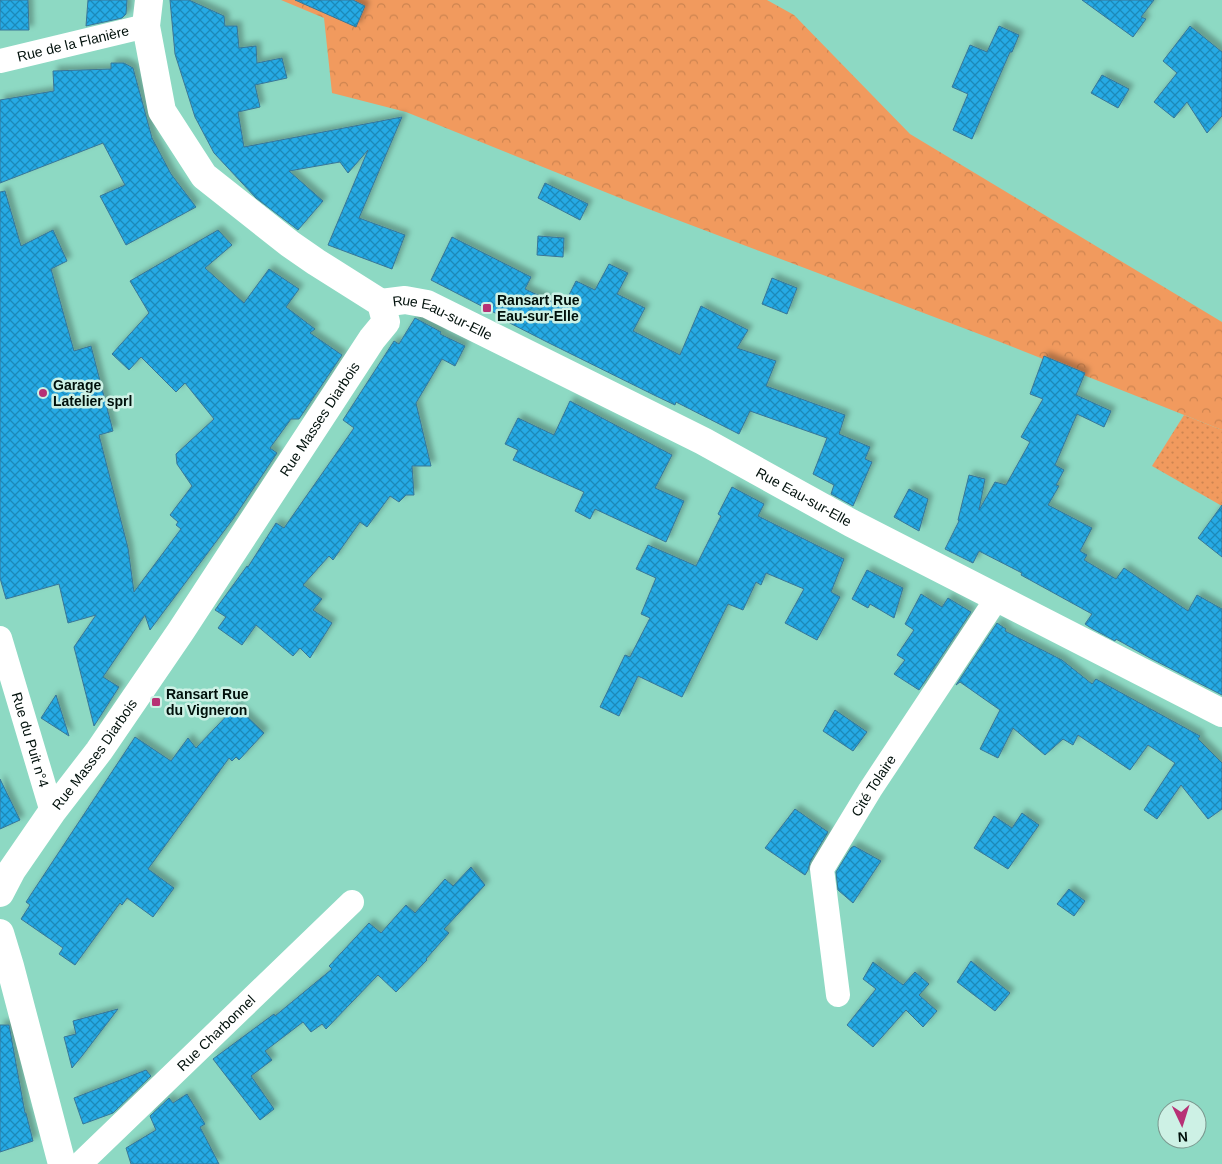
<svg xmlns="http://www.w3.org/2000/svg" width="1222" height="1164" font-family="Arial,sans-serif">
	<style>
		.grass { fill: url(#grass-dots) }
		.forest { fill: url(#forest-crowns) }
		.building { fill: url(#building-cross-hatch); stroke: #397697; filter: url(#shadow) }
		.lines { fill: none; stroke-linecap: round; stroke-linejoin: round }
		.minor { stroke: #fff; stroke-width: 24 }
		.tertiary { stroke: #fff; stroke-width: 28 }
		.poi-dot { fill: #b73175; stroke: #cdf1e5; stroke-width: 2 }
		.labels { text-anchor: middle; stroke-width: 5; stroke-linejoin: round; paint-order: stroke }
		.street-label { font-size: 14px; fill: #00100b; stroke: #cdf1e5 }
		.poi-label { font-size: 14px; font-weight: bold; fill: #00100b; stroke: #cdf1e5; text-anchor: start }
	</style>
	<defs>
		<pattern id="grass-dots" width="8" height="8" patternUnits="userSpaceOnUse" patternTransform="scale(1.25)"><rect width="8" height="8" fill="#f19a5e"/><path d="M2 2h.1M6 6h.1" fill="none" stroke="#cd8450" stroke-width="1.8" stroke-linecap="round"/></pattern>
		<pattern id="forest-crowns" width="20" height="18" patternUnits="userSpaceOnUse" patternTransform="scale(1.25)"><rect width="20" height="18" fill="#f19a5e"/><path d="M2 6a3 3 0 1 1 6 0M12 15a3 3 0 1 1 6 0" fill="none" stroke="#cd8450"/></pattern>
		<pattern id="building-cross-hatch" width="8" height="8" patternUnits="userSpaceOnUse" patternTransform="scale(1.25)"><rect width="8" height="8" fill="#27aae5"/><path d="M0 0l8 8M0 8l8-8" fill="none" stroke="#1f89b8"/></pattern>
		<filter id="shadow"><feDropShadow dx="4.5" dy="-4.5" stdDeviation="2.5" flood-color="#0004"/></filter>
	</defs>
	<rect width="100%" height="100%" fill="#8dd9c3"/>
	<!-- grass -->
	<polygon class="grass" points="1184,415 1222,430 1222,506 1152,466"/>
	<!-- forest -->
	<polygon class="forest" points="281,0 767,0 794,15 910,134 1222,322 1222,430 995,340 630,202 406,112 332,93 324,18"/>
	<!-- building -->
	<g class="building">
		<polygon points="0,0 28,0 29,30 0,30"/>
		<polygon points="88,0 127,0 126,14 122,18 86,26"/>
		<polygon points="170,0 189,0 224,16 225,26 237,26 239,48 256,46 257,63 282,58 287,78 255,85 260,107 238,112 244,147 402,117 359,218 405,235 392,269 328,245 368,150 348,173 340,162 289,171 323,201 298,230 256,198 214,153 195,117 175,54"/>
		<polygon points="295,0 353,0 365,6 356,27"/>
		<polygon points="1082,0 1154,0 1141,17 1146,19 1133,37"/>
		<polygon points="999,26 1019,35 1012,52 1010,52 972,139 953,130 968,94 952,87 970,45 987,52"/>
		<polygon points="1190,26 1222,52 1222,116 1207,133 1187,102 1174,118 1154,102 1177,73 1163,61"/>
		<polygon points="111,63 124,63 133,68 152,138 171,174 196,207 126,245 100,196 125,185 103,143 0,183 0,100 54,91 53,71 111,69"/>
		<polygon points="1102,75 1129,89 1118,108 1091,93"/>
		<polygon points="545,183 588,204 580,220 538,198"/>
		<polygon points="5,191 21,246 53,230 67,261 51,269 74,351 91,346 113,431 99,435 128,548 134,592 181,529 176,525 178,522 170,515 192,486 177,464 176,454 214,419 185,383 176,392 141,357 129,370 112,354 149,313 130,281 218,230 232,245 205,268 244,303 269,269 299,289 286,307 315,329 310,333 342,355 299,419 291,419 270,448 277,453 233,519 150,630 145,615 103,677 119,687 94,726 74,647 96,615 68,623 59,584 6,599 0,578 0,192"/>
		<polygon points="538,236 564,238 563,257 537,255"/>
		<polygon points="452,237 531,277 525,289 563,307 576,281 595,290 609,264 628,273 617,294 645,308 633,331 680,355 701,306 748,330 737,348 776,361 766,386 845,415 839,434 870,447 865,459 872,462 853,506 831,494 834,485 813,474 827,438 750,411 739,434 676,402 675,405 656,396 547,342 498,317 499,315 431,280"/>
		<polygon points="772,278 797,288 787,314 762,304"/>
		<polygon points="415,318 441,332 440,334 465,346 455,366 442,359 416,403 431,466 412,466 414,495 406,495 399,502 390,496 367,527 360,522 333,560 329,556 303,585 322,599 313,610 332,623 310,658 300,648 293,656 256,625 242,645 218,628 226,617 215,610 247,566 248,567 276,523 284,528 354,428 343,420 394,341 399,344"/>
		<polygon points="1044,356 1085,373 1076,395 1111,411 1104,427 1077,414 1055,465 1064,470 1056,485 1059,486 1048,505 1092,528 1080,551 1087,555 1084,560 1116,579 1124,568 1188,611 1197,595 1222,609 1222,695 1150,658 1116,639 1115,641 1091,628 1085,624 1092,614 1021,575 1022,573 979,551 973,563 945,549 959,521 958,520 969,475 985,479 979,510 995,482 1006,485 1030,442 1021,437 1043,399 1030,394"/>
		<polygon points="570,401 672,455 655,488 684,501 666,542 595,509 590,519 575,511 584,492 513,460 518,450 505,444 518,418 554,435"/>
		<polygon points="732,487 764,504 758,516 844,559 831,592 840,597 817,640 785,623 804,589 766,573 761,585 756,582 743,610 728,604 682,697 638,676 619,716 600,707 625,655 630,657 650,618 641,614 656,578 636,569 648,545 696,566 721,516 718,514"/>
		<polygon points="909,489 928,499 919,531 894,517"/>
		<polygon points="1222,505 1222,557 1198,538"/>
		<polygon points="867,570 903,588 894,618 870,604 868,608 852,599"/>
		<polygon points="921,594 942,607 948,598 971,612 919,690 894,674 905,660 897,655 914,630 905,624"/>
		<polygon points="997,623 1006,629 1005,631 1062,660 1092,684 1096,679 1200,736 1198,739 1222,763 1222,809 1208,819 1181,785 1157,819 1144,810 1175,763 1148,745 1130,770 1078,735 1073,745 1063,739 1045,755 1013,728 998,758 980,749 1000,710 960,682 956,685"/>
		<polygon points="56,695 69,736 41,718"/>
		<polygon points="236,706 264,733 239,760 236,757 232,761 229,758 148,869 174,888 153,917 127,898 122,905 120,903 75,965 59,954 63,948 21,919 30,905 26,902 135,737 171,761 188,738 196,748"/>
		<polygon points="835,710 867,732 853,751 823,731"/>
		<polygon points="0,779 20,820 0,829"/>
		<polygon points="795,809 828,832 810,862 808,870 805,875 765,848"/>
		<polygon points="1022,813 1039,825 1008,869 974,848 994,816 1012,828"/>
		<polygon points="854,846 881,861 853,903 838,890 836,872 851,848"/>
		<polygon points="471,867 485,885 444,929 449,933 426,959 427,960 396,992 378,975 326,1029 322,1024 311,1032 303,1022 265,1051 272,1060 251,1076 274,1109 260,1120 213,1059 274,1014 275,1016 332,969 329,966 369,923 381,933 406,905 415,913 445,879 453,886"/>
		<polygon points="1069,889 1085,901 1074,916 1057,904"/>
		<polygon points="971,961 1010,993 995,1011 957,982"/>
		<polygon points="873,962 903,985 915,972 929,984 919,995 937,1011 923,1027 906,1010 873,1047 847,1025 876,989 863,979"/>
		<polygon points="118,1009 82,1056 72,1068 64,1037 76,1034 73,1021"/>
		<polygon points="0,1025 9,1025 25,1113 26,1113 33,1141 0,1152"/>
		<polygon points="146,1070 151,1076 113,1113 83,1124 74,1098"/>
		<polygon points="187,1094 205,1124 200,1127 219,1164 131,1164 126,1148 156,1130 150,1116 169,1098 173,1103"/>
	</g>
	<g class="lines">
		<!-- minor -->
		<g class="minor">
			<path id="s1" d="M0 61 146 26"/>
			<path id="s2" d="M0 638 52 812"/>
			<path id="s3" d="M838 995 822 869 870 790 997 598"/>
			<path id="s4" d="M80 1164 352 902"/>
		</g>
		<!-- tertiary -->
		<g class="tertiary">
			<path id="s5" d="M381 303 405 300 427 304 703 441 851 523 1222 713"/>
			<path id="s6" d="M0 893 12 870 52 812 99 751 181 631 372 339 386 322 381 303 316 262 290 244 204 176 162 111 146 26 149 0"/>
			<polyline points="0,933 10,966 62,1164"/>
		</g>
	</g>
	<!-- markers -->
	<g class="poi-dot">
		<rect x="482" y="303" width="10" height="10" rx="2.5"/>
		<circle cx="43" cy="393" r="5"/>
		<rect x="151" y="697" width="10" height="10" rx="2.5"/>
	</g>
	<g class="labels">
		<!-- street labels -->
		<g class="street-label">
			<text dy="5" stroke="none"><textPath href="#s1" startOffset="75">Rue de la Flanière</textPath></text>
			<text dy="5" stroke="none"><textPath href="#s5" startOffset="65">Rue Eau-sur-Elle</textPath></text>
			<text dy="5" stroke="none"><textPath href="#s6" startOffset="572">Rue Masses Diarbois</textPath></text>
			<text dy="5" stroke="none"><textPath href="#s5" startOffset="470">Rue Eau-sur-Elle</textPath></text>
			<text dy="5" stroke="none"><textPath href="#s2" startOffset="106">Rue du Puit n°4</textPath></text>
			<text dy="5" stroke="none"><textPath href="#s6" startOffset="168">Rue Masses Diarbois</textPath></text>
			<text dy="5" stroke="none"><textPath href="#s3" startOffset="225">Cité Tolaire</textPath></text>
			<text dy="5" stroke="none"><textPath href="#s4" startOffset="189">Rue Charbonnel</textPath></text>
		</g>
		<!-- poi labels -->
		<g class="poi-label">
			<text x="497" y="305">Ransart Rue<tspan x="497" dy="16">Eau-sur-Elle</tspan></text>
			<text x="53" y="390">Garage<tspan x="53" dy="16">Latelier sprl</tspan></text>
			<text x="166" y="699">Ransart Rue<tspan x="166" dy="16">du Vigneron</tspan></text>
		</g>
	</g>
	<!-- north arrow -->
	<g transform="translate(1182 1124) rotate(176)"><circle r="24" fill="#cdf1e5" stroke="#7b978e"/>
	<path d="M0-4L9 19L0 12L-9 19Z" fill="#b73175"/>
	<text y="-8" font-size="14" font-weight="bold" text-anchor="middle" fill="#00100b">N</text>
	</g>
</svg>
